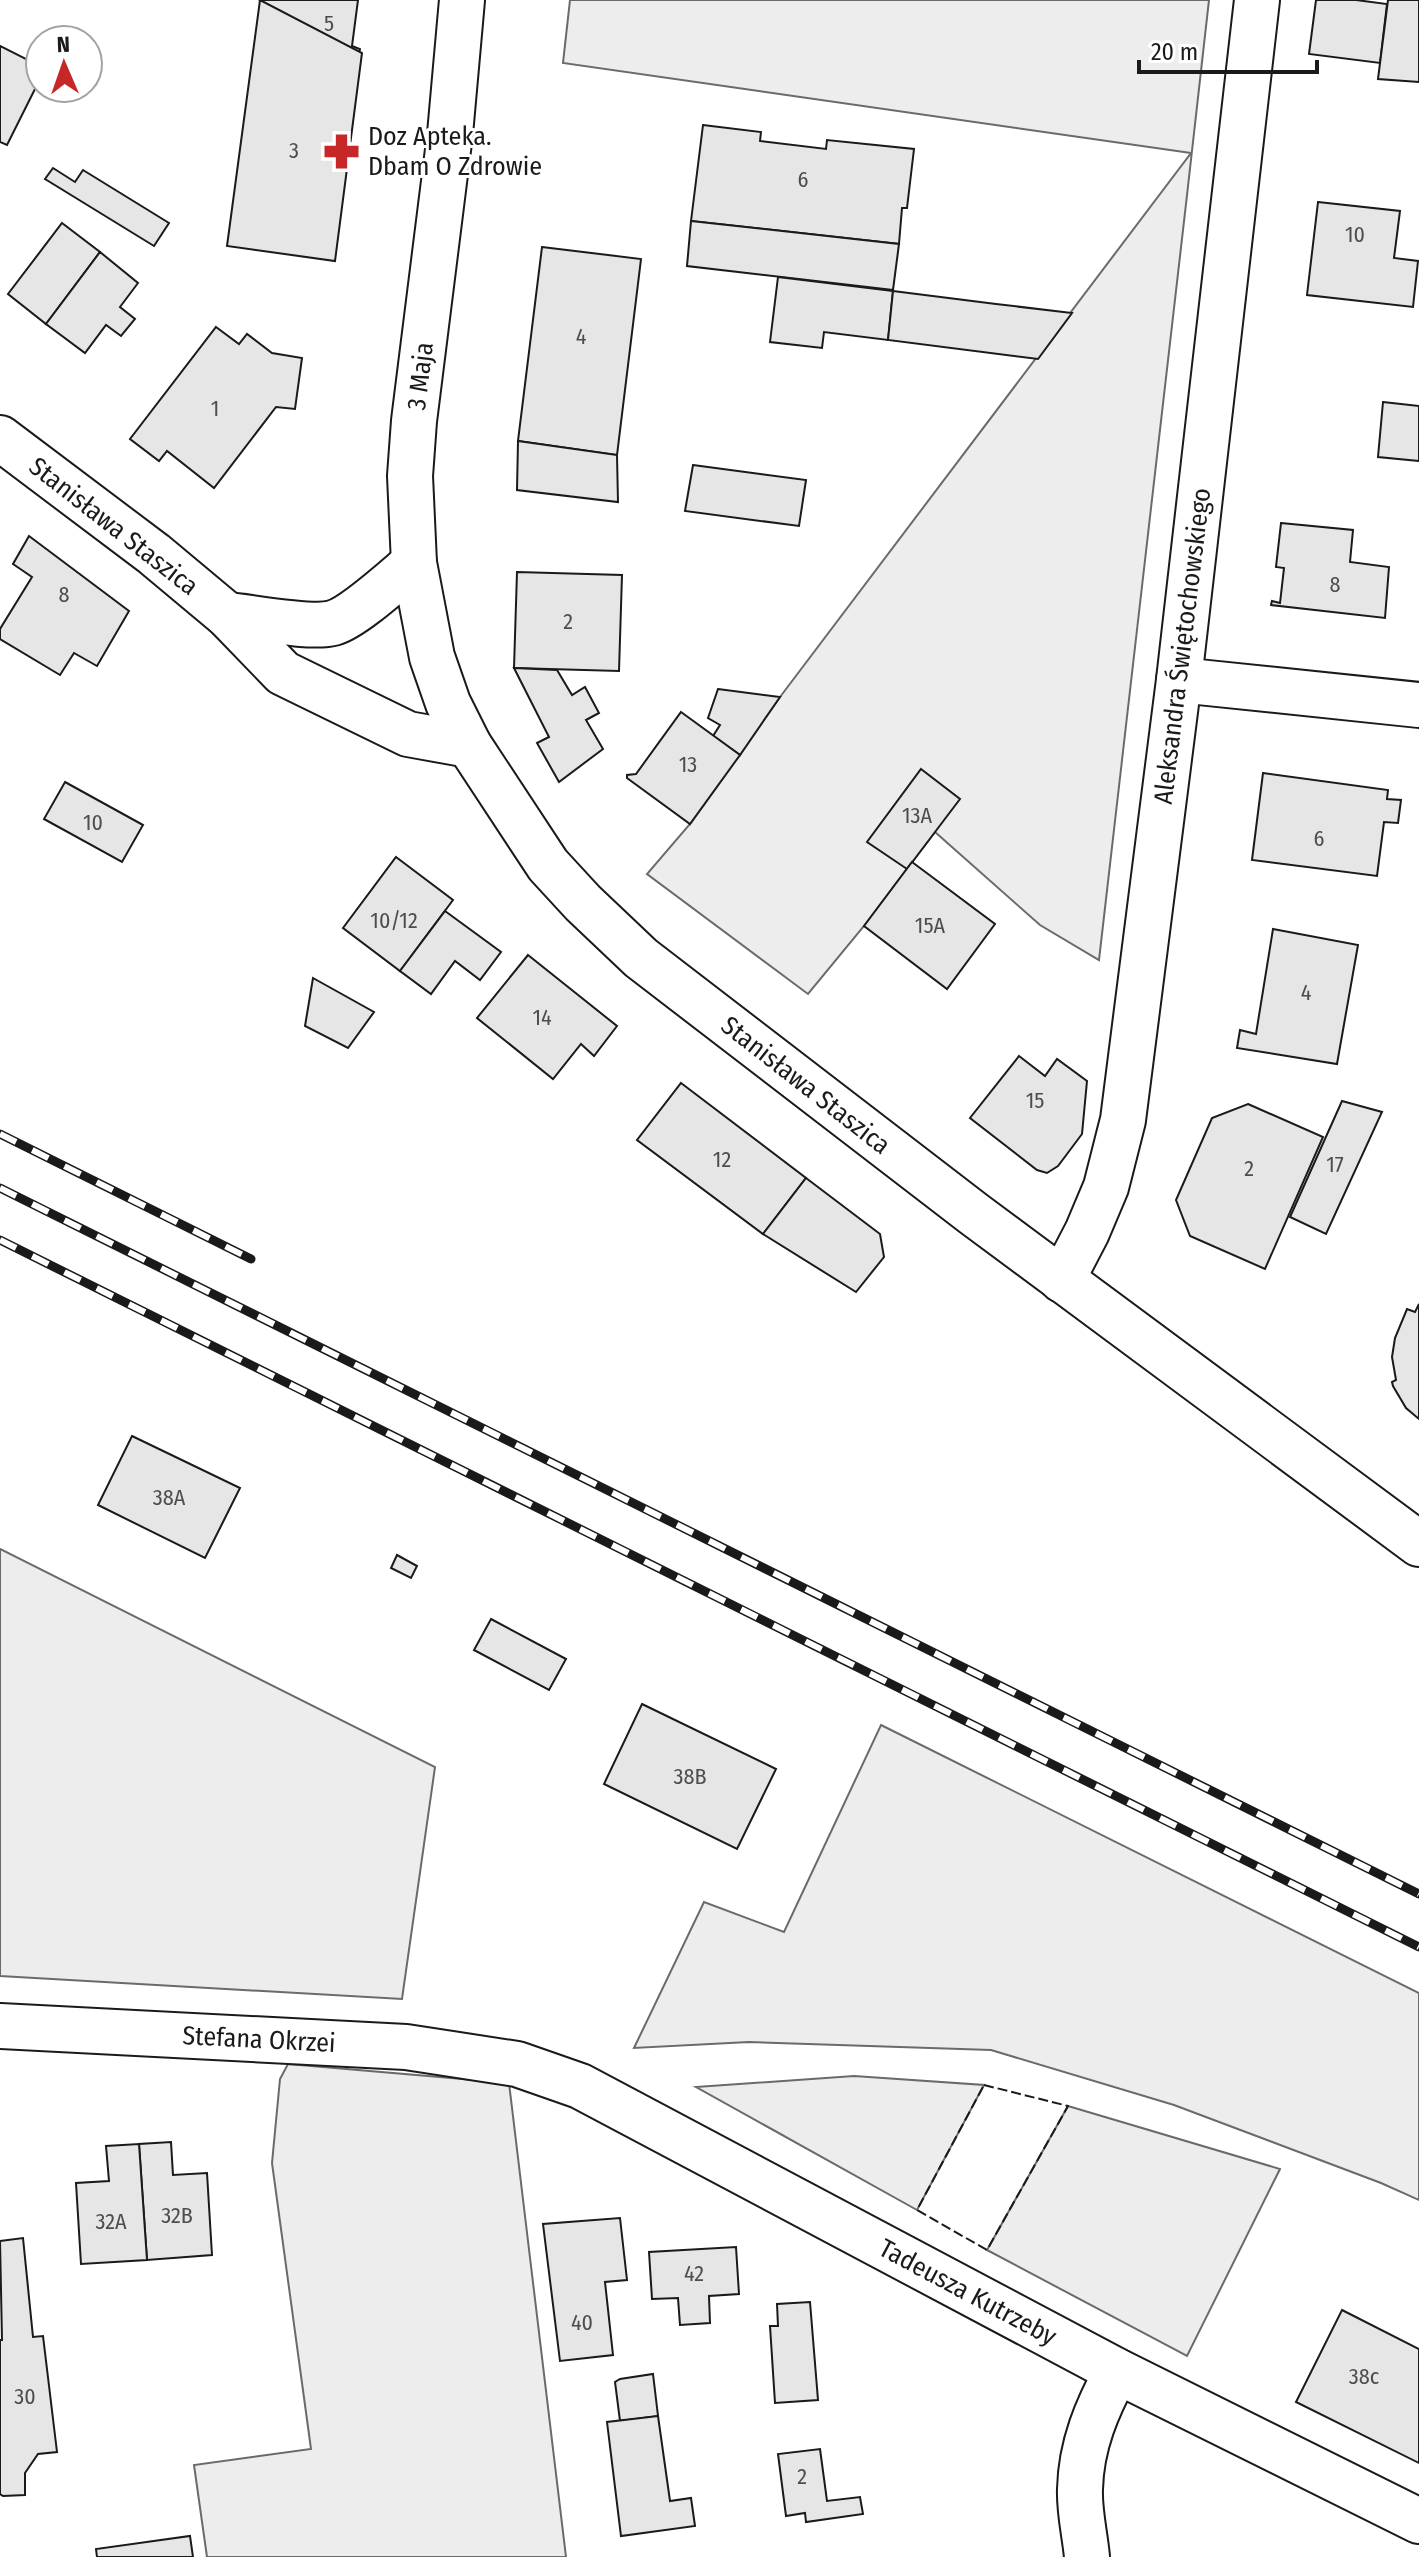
<svg xmlns="http://www.w3.org/2000/svg" width="1419" height="2557" font-family="'Fira Sans Condensed',sans-serif">
	<style>
		.green { fill: #ededed; stroke: #6a6a6a; stroke-width: 2 }
		.building { fill: #e6e6e6; stroke: #1a1a1a; stroke-width: 2 }
		.lines { fill: none; stroke-linecap: round; stroke-linejoin: round }
		.street-casing { stroke: #1a1a1a; stroke-width: 48 }
		.street { stroke: #fff; stroke-width: 44 }
		.rail-casing { stroke: #1a1a1a; stroke-width: 9 }
		.rail { stroke: #fff; stroke-width: 6; stroke-dasharray: 18; stroke-linecap: butt }
		.fence { stroke: #1a1a1a; stroke-width: 2; stroke-dasharray: 10 4; stroke-linecap: butt }
		.labels { text-anchor: middle; stroke-width: 6; stroke-linejoin: round; paint-order: stroke }
		.number-label { font-size: 22px; fill: #4d4d4d }
		.poi-label { font-size: 26px; fill: #1a1a1a; stroke: #fff; text-anchor: start }
		.street-label { font-size: 26px; fill: #1a1a1a; stroke: #fff }
	</style>
	<rect width="100%" height="100%" fill="#fff"/>
	<!-- green -->
	<g class="green">
		<path d="M570 0H1209C1174 320 1133 639 1099 960L1040 925 935 832 864 926 808 994 647 874 690 824 780 697 1191 153 563 63Z"/>
		<polygon points="0,1549 435,1767 402,1999 0,1976"/>
		<polygon points="881,1725 1419,1993 1419,2200 1381,2183 1174,2105 991,2050 749,2042 634,2048 704,1902 784,1932"/>
		<polygon points="288,2064 509,2083 566,2557 207,2557 194,2465 311,2449 272,2163 280,2079"/>
		<polygon points="854,2076 984,2085 917,2210 696,2087"/>
		<polygon points="1068,2106 1280,2169 1187,2356 987,2250"/>
	</g>
	<!-- building -->
	<g class="building">
		<polygon points="259,0 358,0 352,46 360,49 359,53"/>
		<polygon points="260,0 362,53 335,261 227,246"/>
		<polygon points="1316,0 1356,0 1387,4 1380,63 1309,54"/>
		<polygon points="1388,0 1419,0 1419,82 1378,79"/>
		<polygon points="0,46 40,66 40,79 7,145 0,142"/>
		<polygon points="703,125 761,132 760,141 826,149 827,140 914,149 907,208 902,208 899,244 691,221"/>
		<polygon points="53,168 75,182 83,170 169,223 154,246 45,179"/>
		<polygon points="1318,202 1400,211 1394,258 1418,261 1413,307 1307,295"/>
		<polygon points="691,221 899,244 893,290 687,266"/>
		<polygon points="62,223 100,252 46,324 8,294"/>
		<polygon points="542,247 641,259 617,455 518,441"/>
		<polygon points="100,252 138,283 120,307 135,319 121,336 106,325 85,353 46,324"/>
		<polygon points="778,277 893,291 888,340 824,332 822,348 770,342"/>
		<polygon points="893,291 996,304 1072,313 1038,359 888,340"/>
		<polygon points="216,327 239,344 247,334 272,353 302,358 295,409 276,407 214,488 167,451 159,461 130,439"/>
		<polygon points="1383,402 1419,406 1419,461 1378,457"/>
		<polygon points="518,441 617,455 618,502 517,490"/>
		<polygon points="693,465 806,480 799,526 685,511"/>
		<polygon points="1281,523 1353,530 1350,562 1389,567 1385,618 1271,605 1272,601 1280,603 1284,568 1276,567"/>
		<polygon points="29,536 129,611 97,666 74,653 60,675 0,639 0,629 32,577 13,564"/>
		<polygon points="517,572 622,575 619,671 514,668"/>
		<polygon points="514,668 557,670 572,695 585,687 599,713 586,720 603,749 559,782 537,743 549,737"/>
		<polygon points="718,689 780,697 740,755 713,736 720,725 708,718"/>
		<polygon points="681,712 740,755 690,824 627,778 627,775 636,774"/>
		<polygon points="921,769 960,799 907,869 867,842"/>
		<polygon points="1263,773 1388,790 1387,799 1401,800 1398,823 1384,822 1377,876 1252,860"/>
		<polygon points="65,782 143,825 122,862 44,819"/>
		<polygon points="396,857 453,900 400,971 343,928"/>
		<polygon points="912,862 995,924 947,989 864,926"/>
		<polygon points="445,911 501,952 480,980 455,961 431,994 400,971"/>
		<polygon points="1273,929 1358,945 1337,1064 1237,1048 1240,1030 1256,1034"/>
		<polygon points="528,955 617,1026 594,1056 581,1044 553,1079 477,1018"/>
		<polygon points="313,978 374,1012 348,1048 305,1026"/>
		<polygon points="1019,1056 1045,1076 1057,1059 1087,1081 1082,1134 1058,1166 1047,1173 1037,1170 970,1118"/>
		<polygon points="681,1083 806,1178 763,1234 637,1140"/>
		<polygon points="1342,1101 1382,1112 1326,1234 1290,1217"/>
		<polygon points="1248,1104 1323,1137 1265,1269 1190,1236 1176,1200 1212,1118"/>
		<polygon points="806,1178 880,1234 884,1257 856,1292 763,1234"/>
		<polygon points="1419,1304 1419,1419 1406,1408 1393,1386 1392,1382 1396,1380 1392,1357 1395,1338 1407,1309 1415,1312"/>
		<polygon points="132,1436 240,1488 205,1558 98,1505"/>
		<polygon points="397,1555 417,1566 411,1578 391,1568"/>
		<polygon points="491,1619 566,1659 549,1690 474,1650"/>
		<polygon points="642,1704 776,1769 737,1849 604,1784"/>
		<polygon points="171,2142 173,2175 207,2173 212,2255 147,2260 139,2144"/>
		<polygon points="139,2144 147,2260 81,2264 76,2183 109,2181 106,2146"/>
		<polygon points="620,2218 627,2280 605,2282 613,2355 560,2361 543,2224"/>
		<polygon points="23,2238 33,2337 43,2336 57,2452 38,2454 25,2473 25,2495 3,2496 0,2494 0,2340 2,2340 0,2241"/>
		<polygon points="736,2247 739,2294 709,2296 710,2323 680,2325 678,2298 652,2299 649,2252"/>
		<polygon points="810,2302 818,2400 775,2403 770,2326 778,2326 777,2304"/>
		<polygon points="1342,2310 1419,2349 1419,2463 1296,2402"/>
		<polygon points="653,2374 658,2416 620,2421 615,2382 620,2379"/>
		<polygon points="658,2416 670,2501 691,2498 695,2526 621,2536 607,2422"/>
		<polygon points="820,2449 827,2501 860,2497 863,2514 806,2522 805,2513 786,2516 778,2454"/>
		<polygon points="190,2536 193,2557 97,2557 96,2549"/>
	</g>
	<g class="lines">
		<defs>
			<g id="street">
				<polyline points="462,0 450,134 414,421 410,476 414,563 432,657 448,703 469,745 548,865 583,903 641,958 974,1214 1419,1544"/>
				<polyline points="0,438 154,554 227,615 283,673 408,734 469,745"/>
				<path d="M227 615C251 617 312 629 333 623 354 617 396 578 414 563"/>
				<polyline points="1179,680 1419,705"/>
				<polyline points="1062,1280 1087,1232 1106,1187 1123,1120 1179,680 1257,0"/>
				<polyline points="0,2026 406,2047 517,2064 580,2086 1117,2371 1419,2521"/>
				<path d="M1087 2557C1085 2535 1079 2511 1080 2489 1081 2445 1097 2408 1117 2371"/>
			</g>
		</defs>
		<!-- street casing -->
		<use href="#street" class="street-casing"/>
		<!-- street -->
		<use href="#street" class="street"/>
		<defs>
			<g id="rail">
				<polyline points="0,1134 251,1259"/>
				<polyline points="0,1188 1419,1894"/>
				<polyline points="0,1240 1419,1947"/>
			</g>
		</defs>
		<!-- rail casing -->
		<use href="#rail" class="rail-casing"/>
		<!-- rail -->
		<use href="#rail" class="rail"/>
		<!-- fence -->
		<polygon class="fence" points="984,2085 1068,2106 987,2250 917,2210"/>
	</g>
	<!-- icons -->
	<defs>
		<symbol id="pharmacy-bare" viewBox="-9 -9 18 18"><path d="M-2-6h4v4h4v4h-4v4h-4v-4h-4v-4h4Z" fill="#c62828" stroke="#fff" stroke-width="2.5" paint-order="stroke"/></symbol>
	</defs>
	<g fill-rule="evenodd">
		<use href="#pharmacy-bare" x="316" y="126" width="51" height="51"/>
	</g>
	<g class="labels">
		<!-- number labels -->
		<g class="number-label">
			<text x="329" y="31">5</text>
			<text x="294" y="158">3</text>
			<text x="803" y="187">6</text>
			<text x="1355" y="242">10</text>
			<text x="581" y="344">4</text>
			<text x="215" y="416">1</text>
			<text x="1335" y="592">8</text>
			<text x="64" y="602">8</text>
			<text x="568" y="629">2</text>
			<text x="688" y="772">13</text>
			<text x="917" y="823">13A</text>
			<text x="93" y="830">10</text>
			<text x="1319" y="846">6</text>
			<text x="394" y="928">10/12</text>
			<text x="930" y="933">15A</text>
			<text x="1306" y="1000">4</text>
			<text x="542" y="1025">14</text>
			<text x="1035" y="1108">15</text>
			<text x="722" y="1167">12</text>
			<text x="1335" y="1172">17</text>
			<text x="1249" y="1176">2</text>
			<text x="169" y="1505">38A</text>
			<text x="690" y="1784">38B</text>
			<text x="177" y="2223">32B</text>
			<text x="111" y="2229">32A</text>
			<text x="694" y="2281">42</text>
			<text x="582" y="2330">40</text>
			<text x="1364" y="2384">38c</text>
			<text x="25" y="2404">30</text>
			<text x="802" y="2484">2</text>
		</g>
		<!-- poi labels -->
		<g class="poi-label">
			<text x="368" y="145">Doz Apteka.<tspan x="368" dy="30">Dbam O Zdrowie</tspan></text>
		</g>
		<!-- street labels -->
		<g class="street-label">
			<text transform="translate(420 376) rotate(-83)" y="9">3 Maja</text>
			<text transform="translate(114 526) rotate(38)" y="9">Stanisława Staszica</text>
			<text transform="translate(1182 646) rotate(-83)" y="9">Aleksandra Świętochowskiego</text>
			<text transform="translate(806 1085) rotate(38)" y="9">Stanisława Staszica</text>
			<text transform="translate(259 2039) rotate(3)" y="9">Stefana Okrzei</text>
			<text transform="translate(968 2292) rotate(28)" y="9">Tadeusza Kutrzeby</text>
		</g>
	</g>
	<!-- north arrow -->
	<g transform="translate(64 64) rotate(358)"><circle r="38" fill="#ffffff" stroke="#a3a3a3" stroke-width="2"/>
	<path d="M0-6L14 30L0 20L-14 30Z" fill="#c62828"/>
	<text y="-12" font-size="22" font-weight="bold" text-anchor="middle" fill="#1a1a1a">N</text>
	</g>
	<!-- scale -->
	<path d="M1139 60v12h178v-12" fill="none" stroke="#1a1a1a" stroke-width="4"/>
	<text x="1151" y="60" font-size="24" fill="#1a1a1a" stroke="#ffffff" stroke-width="6" paint-order="stroke">20 m</text>
</svg>
